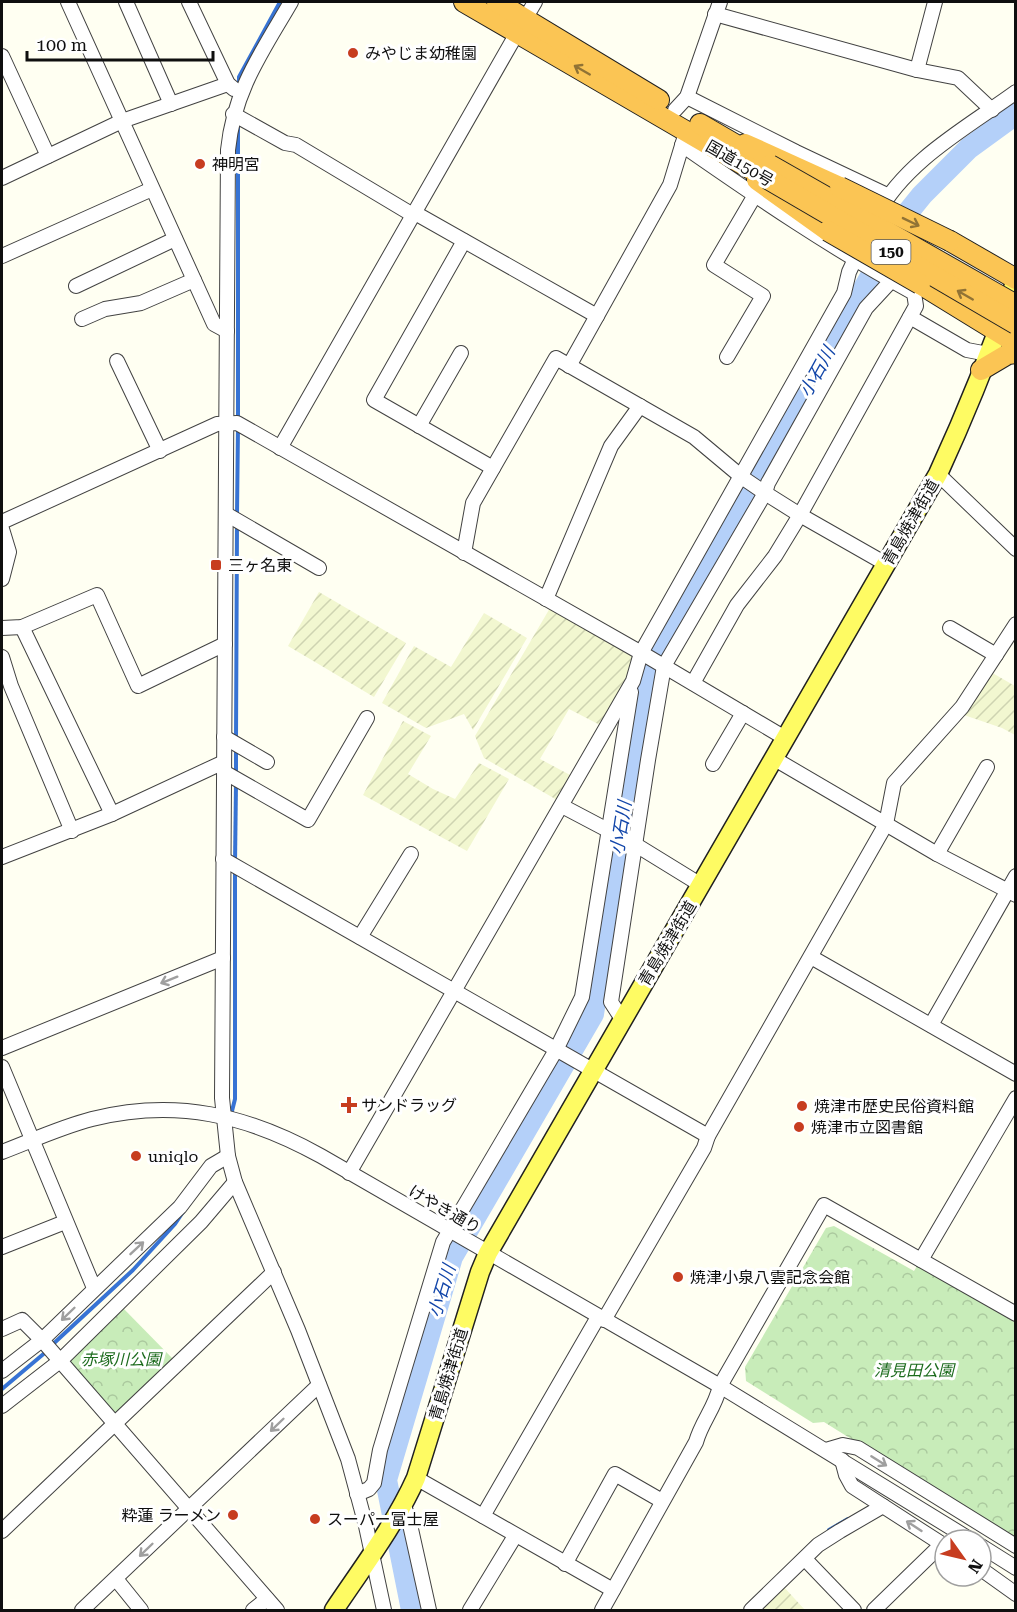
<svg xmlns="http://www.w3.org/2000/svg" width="1017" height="1612" font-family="'Roboto Serif','Noto Sans JP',serif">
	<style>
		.farmland { fill: url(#farmland-furrows) }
		.park { fill: url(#park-crowns) }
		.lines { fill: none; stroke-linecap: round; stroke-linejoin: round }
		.stream { stroke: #3773d4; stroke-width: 4 }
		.river { stroke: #b4d0f9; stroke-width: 22 }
		.minor-casing { stroke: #424242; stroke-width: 16 }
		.major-casing { stroke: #202020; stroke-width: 21 }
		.highway-casing { stroke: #202020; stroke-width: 22 }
		.minor { stroke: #fff; stroke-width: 14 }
		.major { stroke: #fefb63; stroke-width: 18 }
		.highway { stroke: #fbc554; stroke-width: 20 }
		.highway-bridge-casing { stroke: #202020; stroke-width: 22; stroke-linecap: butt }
		.highway-bridge { stroke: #fbc554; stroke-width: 20 }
		.oneway { stroke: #917335 }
		.oneway2 { stroke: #9f9f9f }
		.poi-dot { fill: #c73d20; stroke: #fff; stroke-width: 2 }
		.labels { text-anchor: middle; stroke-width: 6; stroke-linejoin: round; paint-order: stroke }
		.shield { fill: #fff; stroke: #575757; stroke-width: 1.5 }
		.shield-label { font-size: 15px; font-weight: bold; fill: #0f0f0f }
		.poi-label { font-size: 16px; fill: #0f0f0f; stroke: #fff; text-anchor: start }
		.street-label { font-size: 16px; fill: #0f0f0f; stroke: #fff }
		.park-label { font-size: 16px; font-style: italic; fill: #1c6b1d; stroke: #fff }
		.water-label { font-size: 18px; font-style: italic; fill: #1145a9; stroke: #fff }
	</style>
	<defs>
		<pattern id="farmland-furrows" width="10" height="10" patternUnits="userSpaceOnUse" patternTransform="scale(1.5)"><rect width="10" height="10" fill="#f2f7d0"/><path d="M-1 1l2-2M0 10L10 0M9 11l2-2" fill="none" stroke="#ced3b1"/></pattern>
		<pattern id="park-crowns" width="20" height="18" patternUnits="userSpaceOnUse" patternTransform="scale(1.5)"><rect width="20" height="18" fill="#c8ecb9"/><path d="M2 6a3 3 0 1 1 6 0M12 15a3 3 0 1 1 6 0" fill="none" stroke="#abc99e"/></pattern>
	</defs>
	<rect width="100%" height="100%" fill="#fffff2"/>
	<!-- farmland -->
	<g class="farmland">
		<polygon points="319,592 406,643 374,697 288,646"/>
		<polygon points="550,608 635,657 631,674 600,725 569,709 540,759 572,776 557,800 484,758 475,736"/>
		<polygon points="484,613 527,638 473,730 464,714 426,728 382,703 414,646 451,667"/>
		<polygon points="989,671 1015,686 1015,735 1002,728 961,714"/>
		<polygon points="403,721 431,736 408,774 433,789 455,799 479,763 509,779 467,851 363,795"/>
		<polygon points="783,1586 805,1610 757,1610"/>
	</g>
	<!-- park -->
	<g class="park">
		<polygon points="834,1226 914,1271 917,1266 1015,1322 1015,1541 824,1422 813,1423 746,1381 745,1367 826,1228"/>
		<polygon points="121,1306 174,1360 118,1414 113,1414 69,1363 70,1358"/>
	</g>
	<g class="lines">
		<!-- stream -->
		<g class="stream">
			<polyline points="239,86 239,77 280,2"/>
			<polyline points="238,124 238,419"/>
			<polyline points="237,515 238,427"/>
			<polyline points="236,740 237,523"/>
			<polyline points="236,773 236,748"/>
			<polyline points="235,863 236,784"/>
			<polyline points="231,1115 235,1099 235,871"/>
			<polyline points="52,1345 133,1270 175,1224 183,1212"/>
			<polyline points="2,1389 47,1351"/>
			<polyline points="829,1530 848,1519"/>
		</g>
		<!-- river -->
		<polyline class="river" points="412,1610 386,1480 452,1257 593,1014 644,677 905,216 922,195 969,148 1016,114"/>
		<defs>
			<g id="minor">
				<polyline points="68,2 214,324 227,331"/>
				<polyline points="126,2 171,104"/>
				<polyline points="189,2 228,84 234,89"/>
				<path d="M291 2C262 52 234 90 228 150L222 1098 228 1156 235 1182 298 1330 348 1459 366 1526 384 1610"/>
				<polyline points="715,14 917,70 958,78 992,110"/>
				<polyline points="525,19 535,2"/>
				<polyline points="2,56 48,156"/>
				<polyline points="917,70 935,2"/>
				<polyline points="687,97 796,152 887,195"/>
				<polyline points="675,110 687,97 720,2"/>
				<polyline points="233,114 285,143 296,145 413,215"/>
				<path d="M682 145C758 198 833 249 914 293L916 306 800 515 775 556 737 605 693 683"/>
				<polyline points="2,178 122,121 228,84"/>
				<polyline points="415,213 597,316"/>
				<path d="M877 215C905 161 968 127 1016 92"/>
				<polyline points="464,241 374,400 493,468"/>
				<polyline points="2,256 152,189"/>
				<polyline points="76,286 175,239"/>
				<polyline points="910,317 967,350 988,354"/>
				<polyline points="82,319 105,309 141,303 194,280"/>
				<polyline points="727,357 763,296 714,265 755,195"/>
				<polyline points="117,361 160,451"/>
				<polyline points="569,366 670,185 684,139"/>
				<polyline points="419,426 461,353"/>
				<polyline points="280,448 517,33"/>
				<polyline points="938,474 1016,549"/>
				<polyline points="226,514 319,568"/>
				<polyline points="2,522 217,424 237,423 645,655 785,738"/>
				<polyline points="2,529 9,552 2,579"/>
				<polyline points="464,553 473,503 556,358 694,437 743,478 765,493 800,515 886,564"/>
				<polyline points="546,599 611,446 640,406"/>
				<polyline points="22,627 112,814"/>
				<polyline points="2,628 22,627 97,595 138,686 225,644"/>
				<polyline points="950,628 996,655"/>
				<polyline points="2,657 11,686 72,831"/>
				<polyline points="224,737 267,762"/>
				<polyline points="773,758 937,854 1016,895"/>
				<polyline points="713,764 743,713"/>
				<polyline points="224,772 308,820 367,718"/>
				<polyline points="562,806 636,845 701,885"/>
				<polyline points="937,854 987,767"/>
				<polyline points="2,857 112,814 224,762"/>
				<polyline points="223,859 708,1136"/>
				<polyline points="360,937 411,854"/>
				<polyline points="811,957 1016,1074"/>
				<polyline points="622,1019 611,1002 648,760 664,666 765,493 768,483 866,308 891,281"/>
				<polyline points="931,1025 1016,876"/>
				<polyline points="2,1048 223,958"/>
				<polyline points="2,1067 94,1288"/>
				<path d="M2 1152C31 1141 61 1127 92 1119 176 1098 247 1115 321 1156L720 1386 971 1540"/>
				<polyline points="349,1173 633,681 641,653 844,293 849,272 863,242"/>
				<polyline points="2,1247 65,1222"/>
				<polyline points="921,1260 1016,1098"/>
				<polyline points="604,1320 704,1148 708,1136 886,824 894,783 962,707 1016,624"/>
				<polyline points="2,1329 22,1320 42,1340 277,1610"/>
				<polyline points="2,1371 42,1340 180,1207 211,1166 228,1156"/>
				<polyline points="2,1406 60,1361 201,1222 235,1182"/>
				<polyline points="826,1450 843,1445 858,1448 1016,1546"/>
				<polyline points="842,1460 846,1475 852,1486 945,1546"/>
				<polyline points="416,1478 613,1590"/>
				<polyline points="357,1494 369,1489 374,1483 380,1450 402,1377 443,1242 556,1050 582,997 631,692"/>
				<polyline points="403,1503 409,1520 429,1610"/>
				<polyline points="483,1516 598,1317"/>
				<polyline points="2,1531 274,1272"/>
				<polyline points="981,1546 1016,1568"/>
				<polyline points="805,1559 854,1610"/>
				<polyline points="565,1564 615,1474 662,1501"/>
				<polyline points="981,1569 1016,1594"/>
				<polyline points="116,1579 141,1610"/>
				<polyline points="82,1610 319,1385"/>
				<polyline points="253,1610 267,1599"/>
				<polyline points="470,1610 515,1536"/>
				<path d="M602 1610 696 1442C702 1421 715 1408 720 1386L824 1205 1016 1314"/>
				<polyline points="751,1610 818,1545 840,1531 883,1506"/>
				<polyline points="874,1610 942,1544"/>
			</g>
			<path id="major" d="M334 1610C362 1568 395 1525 416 1478L480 1272 488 1253 938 474C967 411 993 346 1016 280"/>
			<g id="highway">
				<polyline points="464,2 768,179"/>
				<polyline points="497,2 659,100"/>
				<polyline points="700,124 755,156"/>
				<polyline points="745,144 840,187"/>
				<polyline points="757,180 828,231"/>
				<polyline points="950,241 1016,279"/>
				<polyline points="920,284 1016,343"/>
				<polyline points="981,370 1008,354 1016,353"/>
			</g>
		</defs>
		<!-- minor casing -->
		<use href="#minor" class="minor-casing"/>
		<!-- major casing -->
		<use href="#major" class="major-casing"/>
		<!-- highway casing -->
		<use href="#highway" class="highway-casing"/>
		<!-- minor -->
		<use href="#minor" class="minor"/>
		<!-- major -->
		<use href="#major" class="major"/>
		<!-- highway -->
		<use href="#highway" class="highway"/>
		<defs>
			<g id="highway-bridge">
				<polyline points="770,165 1016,305"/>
				<polyline points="768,179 1016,324"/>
				<polyline points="840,187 950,241"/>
				<polyline points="828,231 920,284"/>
			</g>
		</defs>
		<!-- highway-bridge casing -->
		<use href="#highway-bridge" class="highway-bridge-casing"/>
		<!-- highway-bridge -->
		<use href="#highway-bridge" class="highway-bridge"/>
	</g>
	<!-- one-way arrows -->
	<defs><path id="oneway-shaft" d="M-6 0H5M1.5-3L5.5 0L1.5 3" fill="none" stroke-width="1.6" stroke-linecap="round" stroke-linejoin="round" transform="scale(1.5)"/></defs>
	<g class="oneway">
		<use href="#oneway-shaft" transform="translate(582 70) rotate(-150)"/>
		<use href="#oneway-shaft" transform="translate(911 222) rotate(26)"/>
		<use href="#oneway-shaft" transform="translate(965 295) rotate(-150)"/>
	</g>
	<g class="oneway2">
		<use href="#oneway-shaft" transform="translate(169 980) rotate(158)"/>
		<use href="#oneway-shaft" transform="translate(137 1248) rotate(-43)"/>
		<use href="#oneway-shaft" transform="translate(68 1314) rotate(136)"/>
		<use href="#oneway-shaft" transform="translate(277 1425) rotate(136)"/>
		<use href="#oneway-shaft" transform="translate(879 1461) rotate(32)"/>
		<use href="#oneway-shaft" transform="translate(914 1526) rotate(-147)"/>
		<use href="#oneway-shaft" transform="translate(146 1550) rotate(136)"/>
	</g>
	<!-- markers -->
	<g class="poi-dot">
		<circle cx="353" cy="53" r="6"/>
		<circle cx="200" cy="164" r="6"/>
		<rect x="210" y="559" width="12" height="12" rx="3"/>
		<path d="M346 1096h6v6h6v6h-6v6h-6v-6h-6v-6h6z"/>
		<circle cx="802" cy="1106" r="6"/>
		<circle cx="799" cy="1127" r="6"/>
		<circle cx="136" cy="1156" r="6"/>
		<circle cx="678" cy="1277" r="6"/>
		<circle cx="233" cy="1515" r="6"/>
		<circle cx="315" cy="1519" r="6"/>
	</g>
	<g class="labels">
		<!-- shield labels -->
		<rect class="shield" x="871.5" y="240" width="39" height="24" rx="4.5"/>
		<g class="shield-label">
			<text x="891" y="257">150</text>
		</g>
		<!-- poi labels -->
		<g class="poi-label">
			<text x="365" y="59">みやじま幼稚園</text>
			<text x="212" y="170">神明宮</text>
			<text x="228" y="571">三ヶ名東</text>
			<text x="361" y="1111">サンドラッグ</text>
			<text x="814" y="1112">焼津市歴史民俗資料館</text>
			<text x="811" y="1133">焼津市立図書館</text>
			<text x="148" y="1162">uniqlo</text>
			<text x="690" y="1283">焼津小泉八雲記念会館</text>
			<text x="221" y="1521" text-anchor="end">粋蓮 ラーメン</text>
			<text x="327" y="1525">スーパー富士屋</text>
		</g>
		<!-- street labels -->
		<g class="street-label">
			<text transform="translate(740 163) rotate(30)" y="6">国道150号</text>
			<text transform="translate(910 522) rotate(-60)" y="6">青島焼津街道</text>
			<text transform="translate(667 943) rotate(-59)" y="6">青島焼津街道</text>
			<text transform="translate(445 1209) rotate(30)" y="6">けやき通り</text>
			<text transform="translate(448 1374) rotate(-73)" y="6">青島焼津街道</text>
		</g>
		<!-- park labels -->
		<g class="park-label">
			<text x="121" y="1365">赤塚川公園</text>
			<text x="914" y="1376">清見田公園</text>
		</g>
		<!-- water labels -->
		<g class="water-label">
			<text transform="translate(817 372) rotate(-61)" y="6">小石川</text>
			<text transform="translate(621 828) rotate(-81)" y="6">小石川</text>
			<text transform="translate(442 1291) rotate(-73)" y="6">小石川</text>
		</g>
	</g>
	<!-- border -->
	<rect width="1017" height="1612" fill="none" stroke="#0f0f0f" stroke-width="6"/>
	<!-- north arrow -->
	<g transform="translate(963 1558) rotate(124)"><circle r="28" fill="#ffffff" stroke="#9f9f9f" stroke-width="1.5"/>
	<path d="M0-4.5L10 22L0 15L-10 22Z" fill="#c73d20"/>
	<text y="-9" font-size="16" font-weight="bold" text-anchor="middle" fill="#0f0f0f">N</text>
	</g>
	<!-- scale -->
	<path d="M27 51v9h186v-9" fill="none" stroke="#0f0f0f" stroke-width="3"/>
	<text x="36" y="51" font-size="18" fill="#0f0f0f" stroke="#ffffff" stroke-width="4.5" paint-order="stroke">100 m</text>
</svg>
